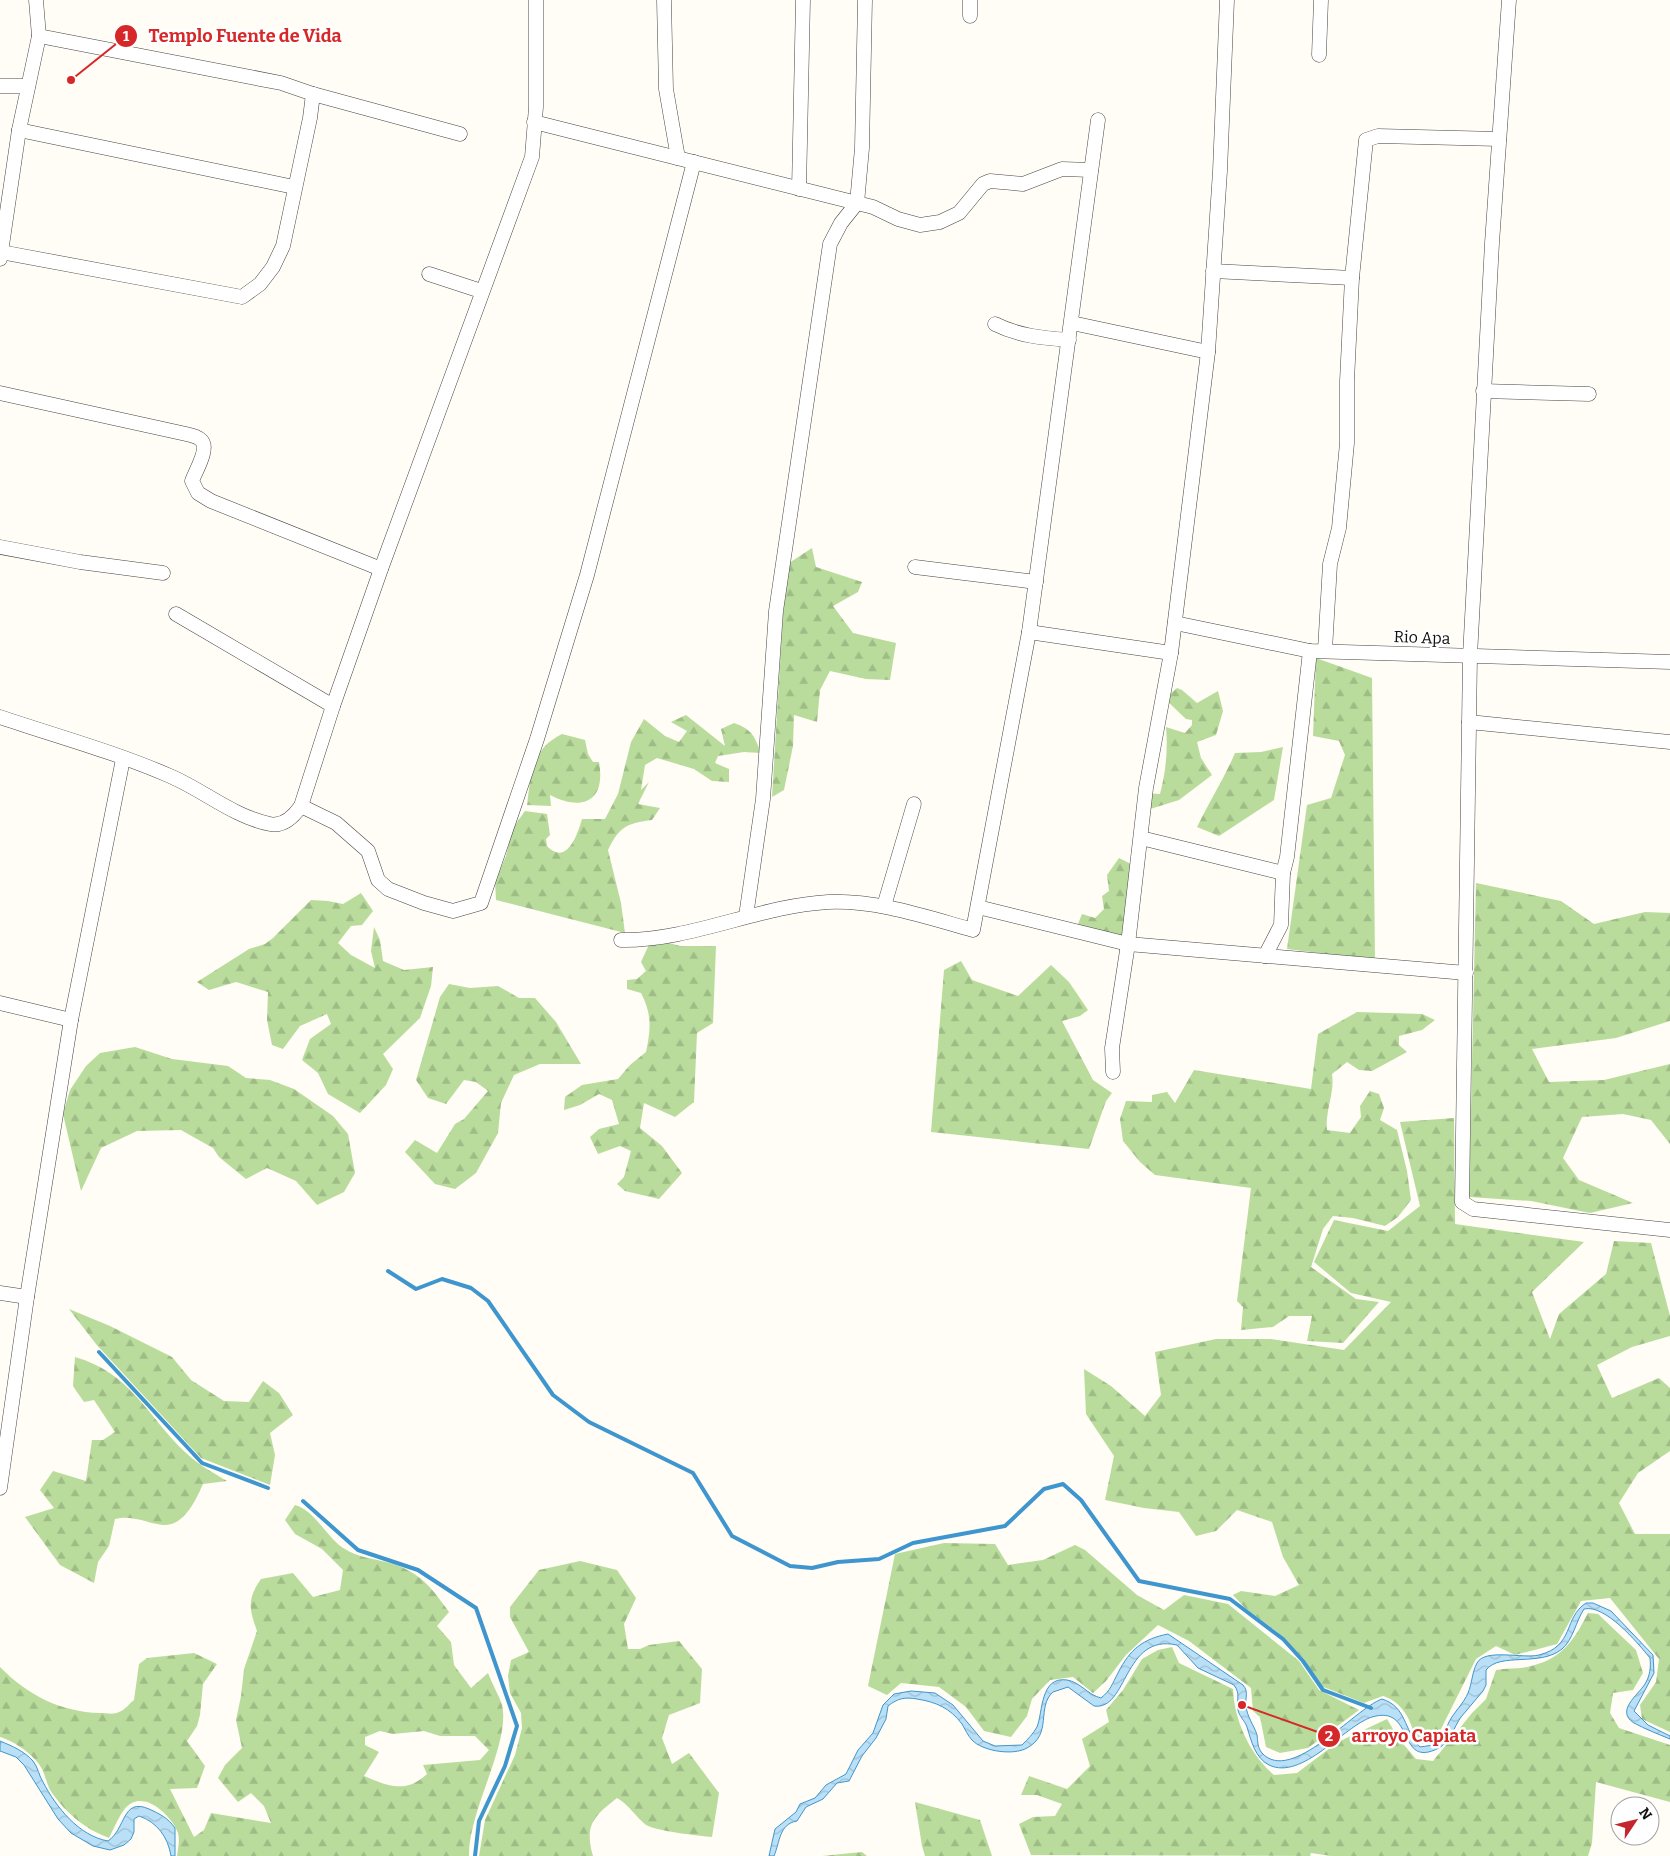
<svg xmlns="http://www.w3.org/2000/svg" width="1670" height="1856" font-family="Bitter,serif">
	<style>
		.forest { fill: url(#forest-firs); fill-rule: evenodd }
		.water { fill: url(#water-waves); stroke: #3f96cf }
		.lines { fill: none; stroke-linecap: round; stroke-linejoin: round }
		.stream { stroke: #3f96cf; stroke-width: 4 }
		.street-casing { stroke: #444; stroke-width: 15 }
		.street { stroke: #fff; stroke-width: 14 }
		.labels { text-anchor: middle; stroke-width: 5; stroke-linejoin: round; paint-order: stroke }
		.street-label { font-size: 16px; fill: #111; stroke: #fff }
		.leader { fill: none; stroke: #d62828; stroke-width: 2 }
		.callout-dot { fill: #d62828; stroke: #fff; stroke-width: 2 }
		.mark-label { font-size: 15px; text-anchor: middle; font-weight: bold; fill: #fff }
		.callout-label { font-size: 18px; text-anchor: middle; font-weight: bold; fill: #d62828; stroke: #fff; stroke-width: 5; stroke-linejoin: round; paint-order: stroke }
	</style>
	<defs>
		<pattern id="forest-firs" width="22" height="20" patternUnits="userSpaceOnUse" patternTransform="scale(1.25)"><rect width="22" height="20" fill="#b9dc9c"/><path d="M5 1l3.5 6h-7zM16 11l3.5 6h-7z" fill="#9ebc85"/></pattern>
		<pattern id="water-waves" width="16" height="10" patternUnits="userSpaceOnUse" patternTransform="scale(1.25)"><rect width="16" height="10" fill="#b9e0f7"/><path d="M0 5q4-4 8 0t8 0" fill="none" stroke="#9ebfd3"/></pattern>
	</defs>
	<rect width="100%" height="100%" fill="#fffdf5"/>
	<!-- forest -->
	<g class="forest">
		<polygon points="812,548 816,567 862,582 858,592 833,606 853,633 896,643 890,680 866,679 830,671 820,690 817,722 794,715 793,746 784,790 772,797 786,565"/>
		<polygon points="1316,658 1372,678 1375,960 1287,949 1307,805 1331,798 1345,755 1339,741 1313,736"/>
		<path d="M1177 688 1182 690 1197 703 1218 691 1223 711 1216 735 1197 742 1201 758 1212 775 1179 800 1147 810 1145 793 1160 794C1166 771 1168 750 1166 727L1185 733 1192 725V720L1186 719 1165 699Z"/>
		<path d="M686 715 725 746 721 729 734 723C752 729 755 737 761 753L744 752 718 756 715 763 729 769V782L712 781 694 769 657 758 645 765 641 790 649 782 638 804 660 808 652 820C627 823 619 827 608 850L621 903 625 933 496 900 495 881 506 856 512 829 525 811 547 814 550 835 546 839 547 846C567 867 578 833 582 819H605L618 794 631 742 644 719 665 736 679 742 687 731 671 722Z"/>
		<path d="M562 734 585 740 588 754 593 762H599C606 801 583 812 550 795L551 806 527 805C531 775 531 749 562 734Z"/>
		<path d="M1283 747 1274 800 1219 836 1197 827C1209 802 1224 779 1235 753L1261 752Z"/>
		<polygon points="1119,858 1131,864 1126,943 1076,929 1082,914 1095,918 1104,909 1102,896 1109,891 1107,875"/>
		<polygon points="1476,883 1561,901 1594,924 1645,912 1670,913 1670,1021 1616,1038 1532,1049 1549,1082 1604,1080 1670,1064 1670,1144 1651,1120 1623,1114 1582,1117 1563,1158 1579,1180 1633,1203 1590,1213 1531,1201 1469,1197"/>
		<polygon points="361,893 373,911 362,925 351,926 338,943 351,955 375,968 371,951 374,927 380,940 383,961 404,970 433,967 431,986 420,1018 383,1054 393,1069 386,1085 360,1113 328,1094 318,1073 302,1060 310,1039 331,1024 327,1014 300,1026 283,1049 272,1045 267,1020 268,992 236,982 209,990 197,982 249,949 265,944 273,938 311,900 328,901 343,904"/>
		<path d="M652 938 680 946H716L713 1023 697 1033 694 1102 675 1117 644 1103 640 1128 662 1146 682 1173 659 1199 625 1191 617 1184 624 1177 631 1151 620 1146 598 1154 590 1137 599 1129 619 1124 612 1100 599 1094 580 1105 564 1110 565 1097 582 1085 618 1079 630 1065 646 1052C651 1029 652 1014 641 993L627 989V980L637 979 646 971 641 962Z"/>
		<polygon points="961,961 972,980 1018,996 1051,965 1069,982 1088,1010 1080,1016 1062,1021 1093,1080 1112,1093 1106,1101 1089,1149 931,1132 944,970"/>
		<polygon points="449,984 470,988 498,986 519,998 535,998 556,1022 581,1064 540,1064 514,1075 501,1103 498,1133 476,1173 455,1189 435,1184 405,1152 415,1140 437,1153 455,1124 464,1119 488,1091 476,1082 464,1080 446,1104 428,1098 416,1080 440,997"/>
		<path d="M1357 1012 1422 1014 1435 1020 1422 1030 1399 1036V1045L1407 1052 1372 1071 1359 1070 1347 1062 1332 1074C1335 1093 1325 1110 1327 1130L1350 1133 1361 1117 1360 1106 1370 1091 1379 1094 1384 1108 1380 1120 1397 1130 1407 1171 1411 1200 1398 1217 1385 1226 1353 1218 1333 1216 1323 1229 1311 1267 1356 1299 1379 1302 1343 1343 1307 1341 1312 1316H1289L1273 1327 1241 1330 1243 1307 1237 1301 1251 1188 1155 1175 1140 1162 1123 1141 1120 1119 1126 1101 1152 1102V1095L1167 1092 1175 1103 1194 1070 1311 1089 1318 1034Z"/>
		<polygon points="135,1047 172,1059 228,1066 246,1078 270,1080 294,1089 333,1116 348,1134 355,1173 344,1192 317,1205 296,1181 267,1168 246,1179 219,1157 213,1148 181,1130 137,1131 101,1148 81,1191 63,1114 70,1090 86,1066 100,1053"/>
		<path d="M1454 1118 1455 1224 1584 1242 1532 1292 1550 1339 1559 1314 1606 1274 1614 1241 1651 1243 1670 1316V1336L1632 1347 1597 1365 1612 1398 1659 1378 1670 1388V1451L1638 1473 1619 1503 1635 1534H1670V1732L1642 1719 1640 1705 1656 1682 1659 1659 1610 1598 1581 1601 1557 1644 1515 1655 1496 1646 1476 1659 1435 1741 1424 1744 1415 1740C1412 1720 1402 1702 1383 1696L1364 1703 1321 1686 1305 1660 1276 1631 1245 1608 1233 1595 1241 1591 1275 1596 1299 1585 1283 1557 1272 1522 1237 1510 1216 1531 1196 1536 1179 1512 1144 1508 1105 1500 1114 1456 1086 1414 1084 1369 1111 1386 1145 1416 1161 1395 1155 1352 1216 1339H1271L1344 1350 1391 1302 1351 1293 1314 1262 1334 1220 1388 1231 1420 1206 1400 1122Z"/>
		<polygon points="69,1309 110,1326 172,1357 191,1380 224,1401 249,1402 263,1381 279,1393 293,1415 270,1433 275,1455 270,1485 201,1458 96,1344"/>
		<path d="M75 1357C131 1373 147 1416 185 1452 197 1464 212 1472 227 1481L203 1484C195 1502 182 1531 157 1524 143 1521 130 1515 115 1519L109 1546 98 1562 94 1583 60 1565 25 1517 54 1508 40 1490 53 1471 86 1481 92 1440H103L115 1432 94 1400 84 1402 73 1386Z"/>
		<path d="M295 1505C313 1510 324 1532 339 1545 357 1559 376 1558 396 1565 422 1574 434 1591 449 1612L437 1626 451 1642 454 1665 471 1688 488 1673C492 1684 499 1695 502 1705 511 1743 468 1811 469 1856H177C178 1849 180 1840 178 1833 173 1818 149 1794 132 1803 122 1807 115 1827 109 1838 85 1829 67 1814 52 1793 47 1786 46 1777 42 1769 35 1755 14 1741 0 1737V1667C27 1695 61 1712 100 1713 106 1713 114 1715 119 1712 125 1710 130 1703 134 1700L139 1664 147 1658 194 1653 217 1664 203 1684 200 1715 197 1726 187 1741 205 1766 197 1788 170 1789 194 1837 204 1830 211 1813 271 1823 264 1806 251 1793 238 1802 218 1778 225 1765 242 1748 236 1720 241 1696 244 1669 257 1631C249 1608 247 1599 261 1579L293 1573 313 1597 340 1590 343 1570 322 1549 295 1534 285 1520ZM380 1731 393 1734 424 1731 440 1736H475L489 1750 480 1760 423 1765 427 1774C406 1794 388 1786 364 1776L379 1752 365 1745V1737Z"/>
		<polygon points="944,1543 995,1544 1008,1565 1043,1560 1075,1545 1085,1550 1137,1595 1164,1610 1184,1595 1228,1604 1299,1661 1319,1690 1359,1710 1308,1748 1280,1753 1266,1747 1260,1717 1253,1711 1251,1688 1189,1641 1158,1625 1126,1655 1106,1681 1093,1693 1073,1677 1050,1680 1032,1699 1027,1716 1011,1737 984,1731 966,1707 939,1687 901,1683 887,1695 868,1686 895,1554"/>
		<path d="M580 1561 617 1570 636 1598 624 1624 628 1649H640L649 1645 679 1641 702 1669 700 1703 669 1715 662 1738 672 1764 689 1753 719 1793 712 1837C700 1836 656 1831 646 1825 636 1817 629 1805 617 1798 594 1816 584 1825 593 1856H479L485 1820 515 1755 522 1728 521 1713 510 1693 508 1676 511 1660 529 1652 510 1617V1607L539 1570Z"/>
		<path d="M1588 1613 1598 1614 1636 1650 1643 1673 1633 1690 1613 1693 1610 1713 1619 1728 1670 1745V1802L1596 1782 1592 1843 1588 1856H1331L1311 1853 1310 1856 1031 1855 1019 1824 1033 1817 1055 1816 1062 1804 1037 1795H1021L1029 1776 1067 1789 1090 1766 1082 1739 1109 1722 1106 1710 1123 1690 1142 1659 1158 1650 1172 1647 1179 1663 1233 1689C1234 1720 1250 1755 1274 1775L1297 1773 1338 1742 1387 1719 1399 1739 1416 1759 1433 1761 1472 1713 1486 1699 1496 1670C1506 1668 1517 1669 1527 1667 1561 1660 1573 1642 1588 1613Z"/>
		<polygon points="915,1802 980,1820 992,1856 925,1856 922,1846"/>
		<polygon points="862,1852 867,1856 822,1856"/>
	</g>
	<!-- water -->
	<g class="water">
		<path d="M1586 1603H1593L1611 1611 1653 1655 1654 1673 1634 1711 1648 1725 1670 1736V1739C1658 1734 1645 1729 1634 1723 1615 1711 1638 1695 1645 1684 1650 1676 1651 1667 1650 1658 1637 1642 1605 1604 1584 1609 1576 1621 1573 1640 1562 1649 1540 1667 1500 1652 1486 1670V1685L1483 1691C1476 1700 1468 1708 1461 1717 1454 1727 1450 1742 1439 1748 1396 1770 1416 1704 1372 1717 1344 1726 1302 1781 1269 1765 1255 1758 1251 1740 1247 1727 1245 1721 1239 1716 1238 1710 1236 1700 1241 1694 1234 1685L1198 1668 1177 1645C1123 1633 1128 1711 1094 1706L1068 1687 1053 1692C1036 1707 1053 1734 1027 1748 1013 1756 982 1751 972 1740 968 1736 965 1729 962 1724 950 1708 936 1702 917 1699 905 1697 898 1698 888 1706L886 1719 876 1738 862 1756 849 1781 837 1783 823 1799 806 1807 797 1821C779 1824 780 1842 774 1856H769L775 1829 796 1812 800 1804 815 1798 826 1785 846 1774 858 1750 873 1733 883 1705 894 1694 911 1691 935 1693 953 1705 983 1741 995 1746 1022 1745C1028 1739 1033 1734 1037 1727 1043 1712 1040 1676 1067 1680 1080 1682 1088 1695 1101 1698 1111 1690 1112 1684 1118 1673 1130 1649 1143 1639 1168 1634L1243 1685C1249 1692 1245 1697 1246 1706 1247 1717 1254 1725 1257 1735 1258 1741 1257 1747 1262 1753 1291 1785 1354 1709 1382 1699 1407 1707 1403 1729 1420 1747 1425 1746 1433 1746 1438 1742 1444 1738 1446 1728 1449 1722 1454 1712 1464 1703 1468 1693 1472 1684 1472 1672 1477 1663 1485 1648 1523 1659 1539 1655 1575 1646 1563 1618 1586 1603Z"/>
		<path d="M0 1741C12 1746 24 1751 33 1761 38 1767 39 1776 43 1782 56 1807 79 1836 108 1841 126 1829 122 1797 149 1809 160 1814 168 1818 175 1828V1856H171C168 1837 157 1822 139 1816L134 1819V1832L131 1839 124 1845 110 1850 93 1846 71 1833 58 1819 24 1765 16 1757 0 1751Z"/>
	</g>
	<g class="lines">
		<!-- stream -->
		<g class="stream">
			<polyline points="388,1271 416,1289 442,1279 471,1288 488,1301 553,1395 589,1422 693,1473 732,1536 790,1566 812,1568 838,1562 879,1559 913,1543 1005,1526 1044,1489 1063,1484 1081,1500 1139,1581 1230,1599 1283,1639 1303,1661 1323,1690 1371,1708"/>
			<polyline points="99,1352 202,1463 268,1488"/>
			<polyline points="303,1501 358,1550 418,1570 476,1608 517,1726 505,1766 479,1821 475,1856"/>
		</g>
		<defs>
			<g id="street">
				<polyline points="664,0 666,89 678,158"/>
				<polyline points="970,0 970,16"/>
				<polyline points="1509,0 1492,243 1470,656 1462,1202 1473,1209 1670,1230"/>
				<polyline points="39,36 281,83 313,94 460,134"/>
				<polyline points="1319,55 1321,0"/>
				<polyline points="0,86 28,86"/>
				<polyline points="534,122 873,207 898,219 920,225 940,222 959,213 983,184 990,181 1023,184 1062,169 1091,170"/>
				<polyline points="19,130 294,187"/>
				<polyline points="799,189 803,0"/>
				<polyline points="1,252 242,297 260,284 273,267 283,246 310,118 313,94"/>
				<polyline points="0,259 19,130 39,36 36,0"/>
				<polyline points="1213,271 1352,278"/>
				<polyline points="429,274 481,291"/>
				<polyline points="1072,323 1208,352"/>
				<path d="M995 324C1019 336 1042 338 1069 340"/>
				<polyline points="1483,391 1589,394"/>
				<path d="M0 393 186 434C191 435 198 437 201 440 210 448 195 472 192 481L198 493 211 501 381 569"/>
				<polyline points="0,547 80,562 163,573"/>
				<polyline points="915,567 1036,582"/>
				<polyline points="176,614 333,706"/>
				<polyline points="1175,623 1310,651 1670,662"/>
				<polyline points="1029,632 1171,653"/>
				<polyline points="1325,650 1330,564 1339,528 1347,443 1347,381 1352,278 1366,140 1378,136 1499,139"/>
				<path d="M0 717C56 736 115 752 170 776 203 790 234 817 270 824 284 827 294 816 301 806L333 706 381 569 532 157 536 107V0"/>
				<polyline points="1469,722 1670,742"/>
				<polyline points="301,806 336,823 368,851 378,880 388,889 424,903 453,911 481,903 537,739 587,575 694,162"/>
				<polyline points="1141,838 1283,873 1287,857 1310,651"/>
				<polyline points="884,906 914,804"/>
				<polyline points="978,907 1128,944 1466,973"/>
				<polyline points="746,916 763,799 776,611 830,244 841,223 857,203 862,148 865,0"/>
				<path d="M621 940C691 941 758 906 828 902 877 900 926 917 973 930L1029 632 1098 120"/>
				<polyline points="1265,956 1281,925 1283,873"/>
				<polyline points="0,1003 71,1020"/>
				<polyline points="1113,1072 1112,1048 1128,944 1146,788 1171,653 1208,352 1220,171 1227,0"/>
				<polyline points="0,1293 27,1297"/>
				<polyline points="0,1488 27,1297 71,1020 123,759"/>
			</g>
		</defs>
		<!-- street casing -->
		<use href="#street" class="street-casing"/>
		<!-- street -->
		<use href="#street" class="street"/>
	</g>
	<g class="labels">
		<!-- street labels -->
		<g class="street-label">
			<text transform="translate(1422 637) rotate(2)" y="6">Rio Apa</text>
		</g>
	</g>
	<!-- callouts -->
	<path class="leader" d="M71 80L126 36M1242 1705L1329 1736"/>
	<g class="callout-dot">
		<circle cx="71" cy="80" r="5"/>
		<circle cx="1242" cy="1705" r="5"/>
		<circle cx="126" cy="36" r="12"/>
		<circle cx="1329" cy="1736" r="12"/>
	</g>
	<g class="mark-label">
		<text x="126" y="41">1</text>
		<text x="1329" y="1741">2</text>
	</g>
	<g class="callout-label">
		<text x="245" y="42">Templo Fuente de Vida</text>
		<text x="1414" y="1742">arroyo Capiata</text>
	</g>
	<!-- north arrow -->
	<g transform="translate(1635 1821) rotate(55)"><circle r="24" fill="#ffffff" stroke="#a0a0a0"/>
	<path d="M0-4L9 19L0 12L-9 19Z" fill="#c4262e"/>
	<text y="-8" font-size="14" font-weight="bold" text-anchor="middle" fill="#111111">N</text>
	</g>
</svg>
